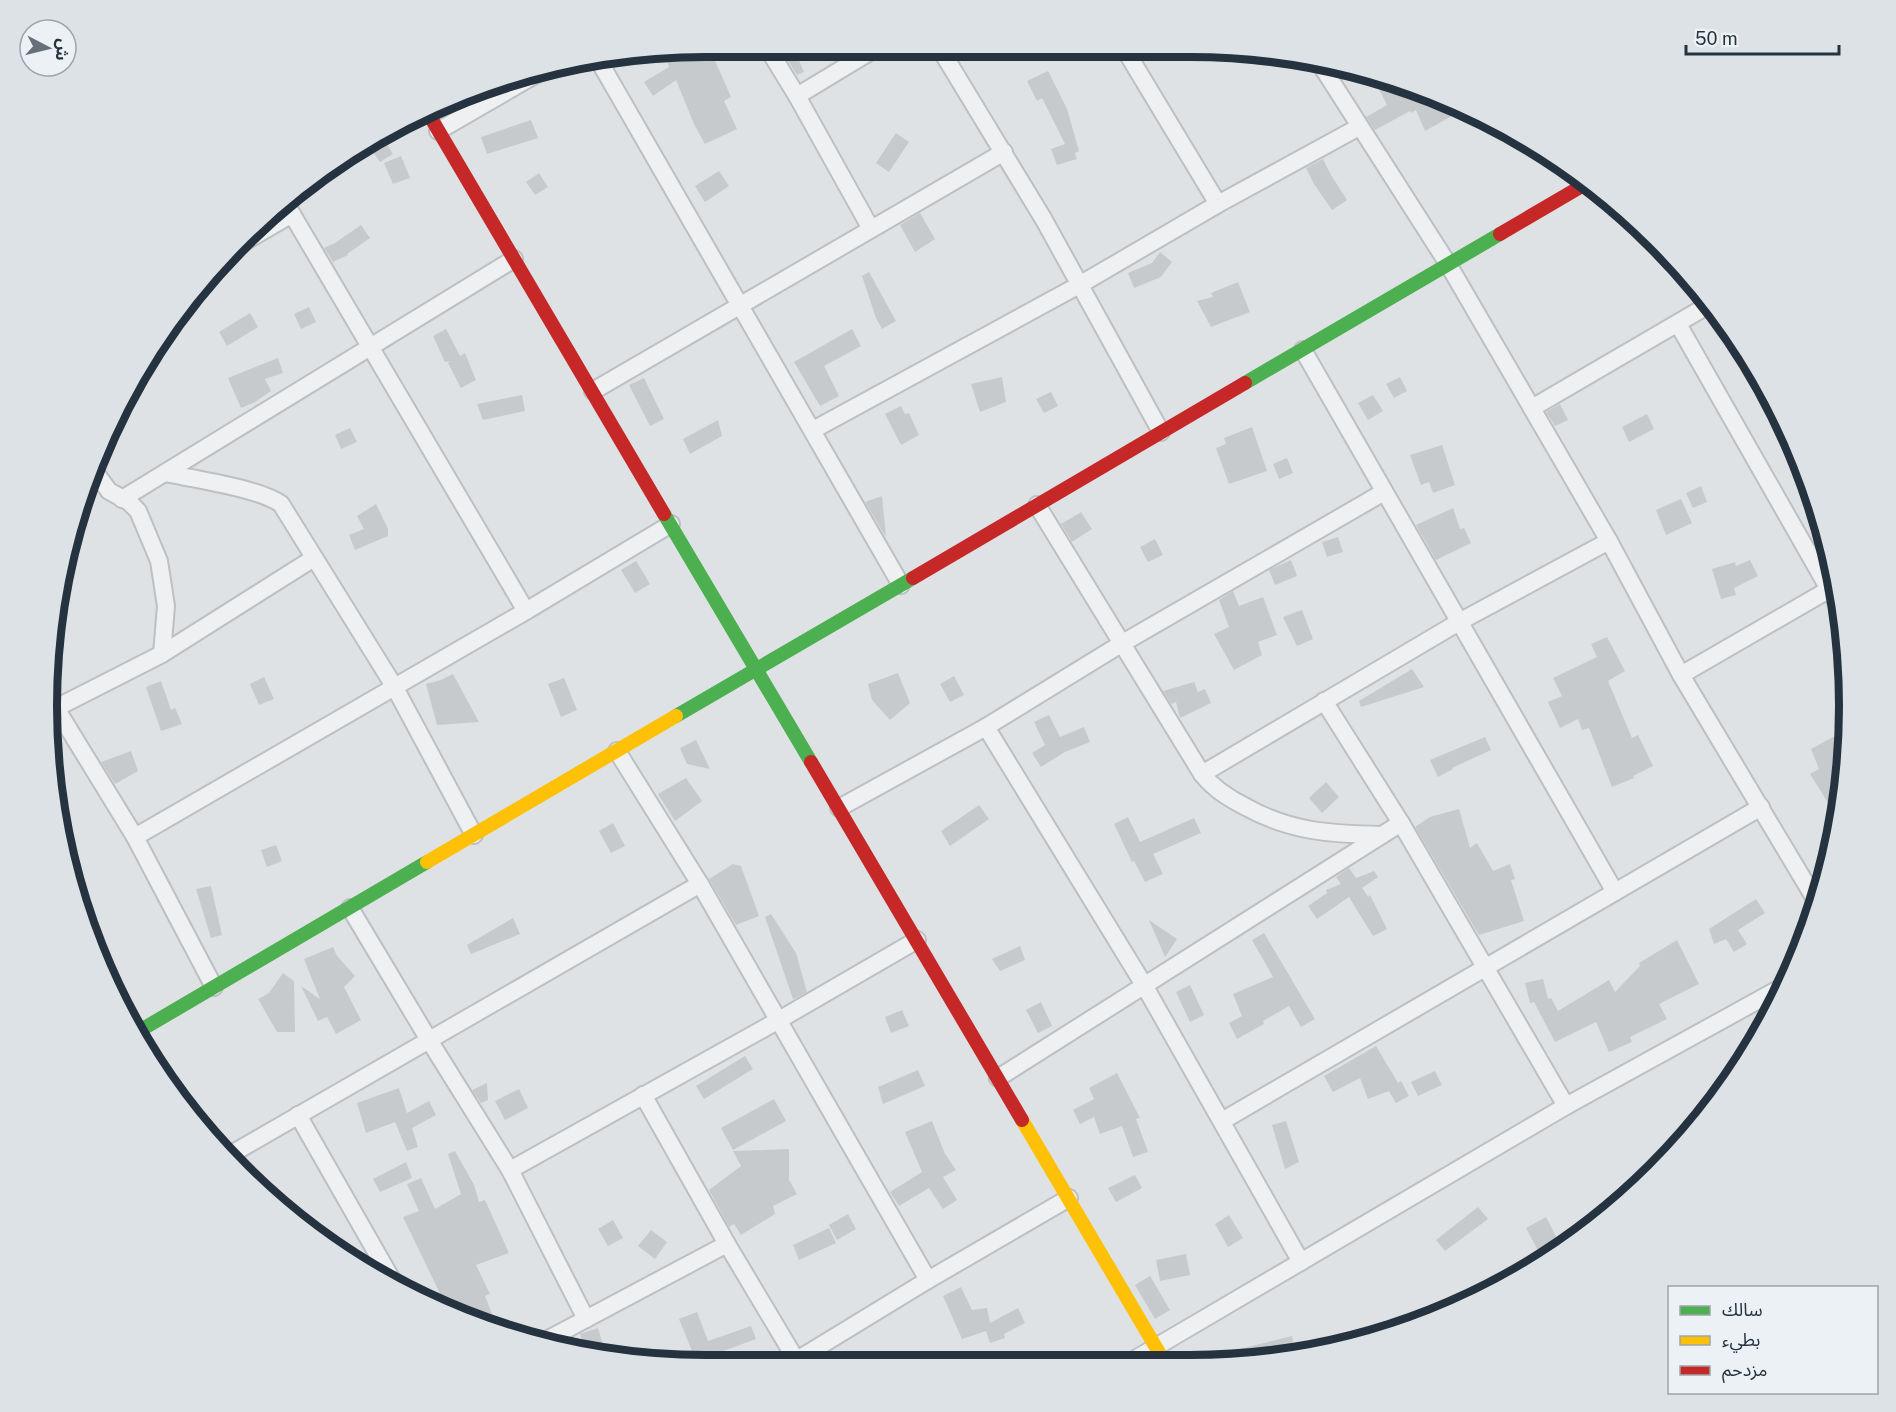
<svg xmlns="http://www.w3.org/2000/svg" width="1896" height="1412" font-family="'Public Sans','Noto Sans Arabic',sans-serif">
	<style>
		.building { fill: #c7cacd }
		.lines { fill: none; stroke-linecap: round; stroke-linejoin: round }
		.street-casing { stroke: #bdc0c3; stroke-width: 20 }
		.street { stroke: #eef0f2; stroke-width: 16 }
		.fast { stroke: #4caf50; stroke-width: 14 }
		.slow { stroke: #ffc107; stroke-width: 14 }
		.jam { stroke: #c62828; stroke-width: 14 }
		.rim { fill: none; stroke: #25323f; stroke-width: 8 }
	</style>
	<rect width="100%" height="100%" fill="#dfe2e5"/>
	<!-- building -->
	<g class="building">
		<polygon points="709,47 731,97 724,101 737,129 705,144 694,124 676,80 653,96 644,82 669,67 664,52 680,50 681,54 698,48"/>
		<polygon points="779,47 793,47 804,72 797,75"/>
		<polygon points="1048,71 1067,109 1079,151 1075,153 1077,159 1057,165 1051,149 1065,144 1042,98 1037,101 1027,81"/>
		<polygon points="1388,79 1443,100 1452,116 1425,131 1416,110 1411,113 1410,111 1375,130 1366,117 1387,105 1377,85"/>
		<polygon points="531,120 538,138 487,154 481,137"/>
		<polygon points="896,133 909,142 889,172 876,163"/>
		<polygon points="385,141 393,154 380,162 371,149"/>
		<polygon points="401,156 410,178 393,184 384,163"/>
		<polygon points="1323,159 1331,175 1347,200 1332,210 1314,184 1306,168"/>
		<polygon points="719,171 729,186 705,202 695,186"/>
		<polygon points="539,173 548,187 535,195 526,182"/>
		<polygon points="920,213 935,239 915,252 900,225"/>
		<polygon points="361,225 370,238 347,254 348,255 333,262 324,248 335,243"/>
		<polygon points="1160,252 1172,262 1161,277 1134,288 1128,273 1152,263"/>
		<polygon points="869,272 896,321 882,329 876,318 862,276"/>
		<polygon points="1238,282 1250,312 1211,327 1197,301 1213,297 1211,293"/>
		<polygon points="309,307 316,322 301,329 294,314"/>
		<polygon points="250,313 258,327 227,346 219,332"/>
		<polygon points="446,329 460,356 465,353 476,380 461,388 448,363 450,361 445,362 433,336"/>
		<polygon points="852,329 861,346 824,366 839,396 820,406 794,362"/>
		<polygon points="278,358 283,373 265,379 271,391 255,402 241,408 228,378"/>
		<polygon points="1002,377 1006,402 980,412 971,384"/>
		<polygon points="1400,377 1407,391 1394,398 1386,384"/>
		<polygon points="644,378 664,419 650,426 629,385"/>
		<polygon points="1051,392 1058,406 1044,413 1036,399"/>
		<polygon points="522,395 525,411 483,420 477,404"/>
		<polygon points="1373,395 1383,411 1368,420 1358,403"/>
		<polygon points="1560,404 1568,420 1555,426 1546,412"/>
		<polygon points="901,406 905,414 909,413 919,435 901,445 885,414"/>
		<polygon points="1647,414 1654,429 1629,442 1622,427"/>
		<polygon points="718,420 722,436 690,454 683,439"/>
		<polygon points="1252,427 1267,471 1229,484 1216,448 1226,444 1224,438"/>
		<polygon points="350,428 357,442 341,449 335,435"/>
		<polygon points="1442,445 1455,485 1433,493 1429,482 1421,485 1410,455"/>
		<polygon points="1287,458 1293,473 1279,479 1273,464"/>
		<polygon points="1701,486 1707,502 1693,508 1686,493"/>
		<polygon points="882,496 886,537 865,502"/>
		<polygon points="1681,499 1692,523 1666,535 1656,510"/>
		<polygon points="376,504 388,529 388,536 355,550 349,535 364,529 357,516"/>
		<polygon points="1453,508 1460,529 1464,528 1471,543 1436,560 1416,525"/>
		<polygon points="1081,512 1092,529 1072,542 1061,524"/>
		<polygon points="1338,537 1343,552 1327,557 1322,542"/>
		<polygon points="1155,539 1163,555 1148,562 1140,547"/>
		<polygon points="1291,560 1297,576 1275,585 1269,570"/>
		<polygon points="1750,560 1758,576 1734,588 1736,595 1721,599 1712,569 1735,562 1736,566"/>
		<polygon points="636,561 650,584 635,593 621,570"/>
		<polygon points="1233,591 1239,606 1263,597 1277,635 1258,642 1262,655 1234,670 1214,634 1229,627 1219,600"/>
		<polygon points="1302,610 1313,639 1297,646 1283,617"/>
		<polygon points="1607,637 1625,671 1608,681 1632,738 1638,735 1653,766 1633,776 1634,778 1612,787 1589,728 1582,730 1578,719 1560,728 1548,702 1562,696 1553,678 1597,657 1591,644"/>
		<polygon points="1412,669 1424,687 1361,707 1359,701"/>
		<polygon points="898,673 910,703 890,720 872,700 868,684"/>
		<polygon points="453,674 479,722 437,725 426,684 441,680"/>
		<polygon points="954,676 964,695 950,702 940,684"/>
		<polygon points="264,677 274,699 259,705 250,684"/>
		<polygon points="564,678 577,710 561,717 548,684"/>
		<polygon points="161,681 171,710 175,708 182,724 161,731 146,687"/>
		<polygon points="1194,682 1198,692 1205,689 1211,703 1180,718 1176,702 1171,704 1163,691"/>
		<polygon points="1049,715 1060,737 1084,727 1090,742 1065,752 1041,767 1032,753 1045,745 1034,722"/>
		<polygon points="1846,730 1844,792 1838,819 1810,774 1819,769 1811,749"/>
		<polygon points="1485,737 1491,750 1452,768 1453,769 1438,777 1430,760"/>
		<polygon points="696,740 710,769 687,764 680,748"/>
		<polygon points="131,751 138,771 115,784 101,762"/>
		<polygon points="686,778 702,801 675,821 658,794"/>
		<polygon points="1326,782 1339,797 1322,813 1309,798"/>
		<polygon points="979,805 989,819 950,846 941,831"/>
		<polygon points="1459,809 1470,848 1477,843 1493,871 1510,864 1515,879 1511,880 1524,921 1479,935 1415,827 1430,817"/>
		<polygon points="1128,817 1140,842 1194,818 1201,833 1153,854 1163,874 1145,882 1134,861 1132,862 1114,824"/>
		<polygon points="613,823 625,846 611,853 599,831"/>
		<polygon points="276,845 282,861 267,867 261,850"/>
		<polygon points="733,864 741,866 759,916 736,925 709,879"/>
		<polygon points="1349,868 1356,878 1374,871 1378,877 1362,888 1368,897 1370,895 1387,929 1373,936 1349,897 1317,919 1308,906 1327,893 1326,890 1341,884 1336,877"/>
		<polygon points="211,886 222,935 211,938 196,889"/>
		<polygon points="1756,899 1765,913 1738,930 1747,944 1734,952 1726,939 1714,944 1709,929"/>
		<polygon points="771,914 796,953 807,992 796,998 793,999 765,917"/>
		<polygon points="513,918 520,934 471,954 467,945"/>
		<polygon points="1149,920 1177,939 1165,957"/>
		<polygon points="1264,933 1315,1019 1301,1027 1289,1006 1263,1021 1264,1024 1237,1039 1229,1023 1242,1016 1233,994 1273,977 1252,940"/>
		<polygon points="1677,940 1699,984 1659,1004 1667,1019 1630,1037 1632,1042 1609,1052 1596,1022 1555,1042 1534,1002 1530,1003 1525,983 1543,979 1548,999 1551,998 1558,1011 1609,980 1615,992 1640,966 1639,963"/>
		<polygon points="1020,946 1025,960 1000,971 992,959"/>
		<polygon points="333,947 337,956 355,976 344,987 361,1020 336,1034 327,1017 318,1021 301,986 320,999 304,959"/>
		<polygon points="283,973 294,981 295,1032 277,1032 258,999 269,993"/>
		<polygon points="1190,985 1204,1015 1190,1022 1176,992"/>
		<polygon points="1041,1002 1052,1026 1038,1033 1026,1010"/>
		<polygon points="902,1010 909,1026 891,1033 885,1017"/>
		<polygon points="1376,1046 1398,1083 1401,1081 1409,1096 1396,1103 1389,1091 1368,1099 1360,1078 1333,1092 1324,1076"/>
		<polygon points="745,1056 753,1069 704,1099 696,1086"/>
		<polygon points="918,1070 925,1086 883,1104 878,1087"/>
		<polygon points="1435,1071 1442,1085 1418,1096 1411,1082"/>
		<polygon points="1117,1073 1140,1118 1136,1119 1148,1152 1133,1157 1122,1126 1100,1134 1094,1117 1080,1124 1073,1110 1094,1099 1089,1088"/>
		<polygon points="487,1083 488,1100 481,1103 472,1090"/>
		<polygon points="399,1088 407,1113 429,1101 436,1115 412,1128 418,1147 407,1151 395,1122 366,1133 357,1103"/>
		<polygon points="519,1089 528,1108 505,1120 495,1101"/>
		<polygon points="774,1099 786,1121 733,1150 721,1128"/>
		<polygon points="932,1121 945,1154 956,1170 943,1177 957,1200 943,1209 929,1188 899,1206 890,1192 922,1172 905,1132"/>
		<polygon points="1286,1121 1299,1162 1285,1169 1272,1125"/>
		<polygon points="789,1149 789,1180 797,1194 773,1206 775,1214 741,1235 734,1224 729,1227 709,1190 741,1166 733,1151"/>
		<polygon points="455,1151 474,1185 479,1202 485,1200 509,1253 476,1265 490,1294 485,1296 497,1327 446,1306 403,1217 419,1211 407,1184 421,1178 435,1209 461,1194 448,1154"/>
		<polygon points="406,1162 412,1178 380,1192 373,1179"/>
		<polygon points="1135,1175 1142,1188 1116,1202 1108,1188"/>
		<polygon points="1478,1207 1488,1219 1445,1251 1436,1240"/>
		<polygon points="848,1214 856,1229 837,1240 829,1225"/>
		<polygon points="1229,1215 1243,1238 1228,1247 1215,1224"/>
		<polygon points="1546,1217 1561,1246 1541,1256 1526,1228"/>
		<polygon points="613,1220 623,1238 608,1246 598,1229"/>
		<polygon points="829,1228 836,1243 799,1260 793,1245"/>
		<polygon points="651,1230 667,1242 655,1259 638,1246"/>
		<polygon points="1186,1254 1190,1275 1160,1281 1156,1260"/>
		<polygon points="1150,1276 1170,1310 1155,1319 1135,1285"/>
		<polygon points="961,1287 972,1310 987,1308 990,1323 1018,1308 1025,1323 1004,1334 1005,1338 990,1343 986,1331 962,1339 943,1296"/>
		<polygon points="697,1312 708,1341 751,1326 756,1339 696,1361 679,1319"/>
		<polygon points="598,1328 604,1349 593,1353 586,1351 580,1334"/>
		<polygon points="1292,1336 1296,1355 1276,1360 1220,1360 1219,1354"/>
	</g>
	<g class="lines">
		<defs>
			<g id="street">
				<polyline points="767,47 797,96 871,229"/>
				<polyline points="939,47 1044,220 1161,432"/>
				<polyline points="1124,48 1218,204"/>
				<polyline points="599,61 901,585"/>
				<polyline points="1319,62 1448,264 1609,541 1681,675 1818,904"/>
				<polyline points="797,96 878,47"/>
				<polyline points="438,131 547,68"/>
				<polyline points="286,204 526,611"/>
				<polyline points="232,249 292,214"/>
				<polyline points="1678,324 1838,605"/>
				<polyline points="1303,350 1615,892"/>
				<polyline points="593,391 1004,152"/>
				<polyline points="1532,408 1712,303"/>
				<polyline points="813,430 1081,284 1218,204 1359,127"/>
				<polyline points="95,472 109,491 129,502 138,511 159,561 166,606 162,654"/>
				<path d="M165 473C194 479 258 488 281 504L394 686 474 835"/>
				<polyline points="122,499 514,259"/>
				<path d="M1037 505 1202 774C1214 789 1228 798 1246 807 1291 832 1331 834 1382 835"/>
				<polyline points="1681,675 1835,586"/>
				<polyline points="51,700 135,837 214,987"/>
				<polyline points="1324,701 1401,823 1566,1106"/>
				<polyline points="50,711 162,654 314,558"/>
				<polyline points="986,727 1144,985 1301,1262"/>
				<polyline points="617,751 700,884 928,1280"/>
				<polyline points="1202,774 1459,622 1609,541"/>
				<polyline points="839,808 986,727 1121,644 1384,492"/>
				<polyline points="135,837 526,611 671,524"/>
				<polyline points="350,908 429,1040 510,1170 586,1319"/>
				<polyline points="998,1078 1401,823"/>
				<polyline points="643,1095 727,1244 798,1363"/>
				<polyline points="298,1115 395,1285"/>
				<polyline points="1222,1121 1761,807"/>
				<polyline points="228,1156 700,884"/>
				<polyline points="510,1170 779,1020 917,940"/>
				<polyline points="539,1344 727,1244"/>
				<polyline points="1132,1361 1566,1106 1784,986"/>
				<polyline points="792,1363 928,1280 1069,1198"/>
			</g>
		</defs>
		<!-- street casing -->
		<use href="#street" class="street-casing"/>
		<!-- street -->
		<use href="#street" class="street"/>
		<!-- fast -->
		<g class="fast">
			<polyline points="1245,383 1500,234"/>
			<polyline points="664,514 811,762"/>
			<polyline points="676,716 913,578"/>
			<polyline points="134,1034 427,862"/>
		</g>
		<!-- slow -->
		<g class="slow">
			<polyline points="427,862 676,716"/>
			<polyline points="1022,1120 1164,1361"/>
		</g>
		<!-- jam -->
		<g class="jam">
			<polyline points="428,113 664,514"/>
			<polyline points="1500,234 1587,183"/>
			<polyline points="913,578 1245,383"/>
			<polyline points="811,762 1022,1120"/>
		</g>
	</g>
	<!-- crop -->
	<path d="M0 0H1896V1412H0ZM706 57H1190A649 649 0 0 1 1839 706V706A649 649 0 0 1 1190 1355H706A649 649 0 0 1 57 706V706A649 649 0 0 1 706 57Z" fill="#dce2e6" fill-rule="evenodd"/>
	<path class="rim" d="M706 57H1190A649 649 0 0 1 1839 706V706A649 649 0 0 1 1190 1355H706A649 649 0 0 1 57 706V706A649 649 0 0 1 706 57Z"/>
	<!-- legend -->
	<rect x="1668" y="1286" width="210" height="108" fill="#ecf1f5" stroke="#9ca5ac" stroke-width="1.5"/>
	<rect x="1680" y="1306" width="30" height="9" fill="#4caf50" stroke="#9ca5ac" stroke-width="1.5"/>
	<text x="1722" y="1316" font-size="18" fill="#25323f">سالك</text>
	<rect x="1680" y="1336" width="30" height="9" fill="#ffc107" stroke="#9ca5ac" stroke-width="1.5"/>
	<text x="1722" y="1346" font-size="18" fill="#25323f">بطيء</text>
	<rect x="1680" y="1366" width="30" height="9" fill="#c62828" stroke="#9ca5ac" stroke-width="1.5"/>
	<text x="1722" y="1376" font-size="18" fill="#25323f">مزدحم</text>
	<!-- north arrow -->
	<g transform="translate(48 48) rotate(97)"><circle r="28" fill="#ecf1f5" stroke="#9ca5ac" stroke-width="1.5"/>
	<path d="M0-4.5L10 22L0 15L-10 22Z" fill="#667079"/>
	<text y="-9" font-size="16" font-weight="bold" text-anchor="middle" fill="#25323f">ش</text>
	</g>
	<!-- scale -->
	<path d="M1686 45v9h153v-9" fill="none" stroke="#25323f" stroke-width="3"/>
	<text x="1695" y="45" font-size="18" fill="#25323f" stroke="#ecf1f5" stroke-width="4.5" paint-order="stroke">50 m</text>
</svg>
